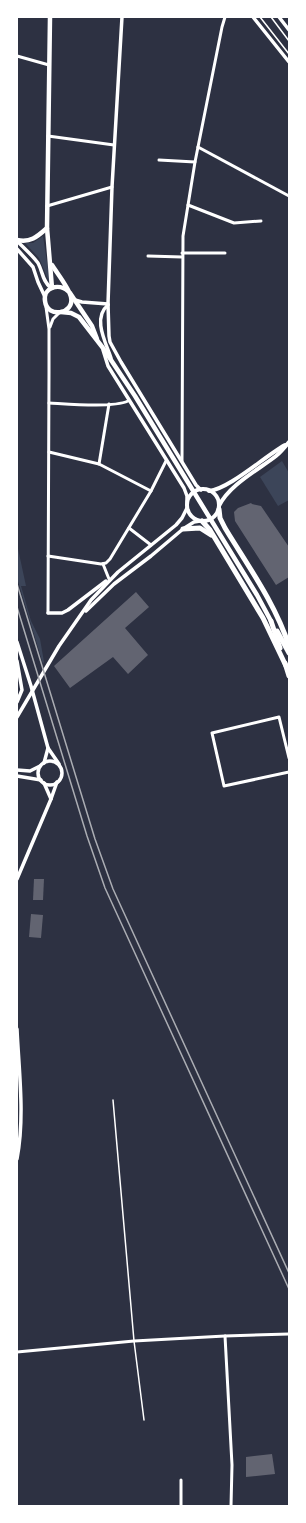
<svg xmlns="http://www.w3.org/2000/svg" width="306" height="1523" font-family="'Noto Sans',sans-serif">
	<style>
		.green { fill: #3c4559 }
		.building { fill: #626471 }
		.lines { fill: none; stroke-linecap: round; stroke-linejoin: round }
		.service { stroke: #fff; stroke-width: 1.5 }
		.minor { stroke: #fff; stroke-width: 3 }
		.tertiary { stroke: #fff; stroke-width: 3.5 }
		.secondary { stroke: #fff; stroke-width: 4 }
		.primary { stroke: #fff; stroke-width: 4.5 }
		.trunk { stroke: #fff; stroke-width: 4.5 }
		.motorway { stroke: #fff; stroke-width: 5 }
		.rail { stroke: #abadb3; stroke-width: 1.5 }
	</style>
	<rect width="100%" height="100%" fill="#2d3142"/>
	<!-- green -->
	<g class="green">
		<polygon points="43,236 50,282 49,282 39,258 25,243 33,243"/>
		<polygon points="282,461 289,473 289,500 278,506 260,477"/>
		<polygon points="17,544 26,586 21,586 31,621 40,639 44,662 43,664 17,578"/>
	</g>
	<!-- building -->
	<g class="building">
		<polygon points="251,503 252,504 261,506 289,547 289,577 276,585 235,521 234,512 238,508"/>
		<polygon points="136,592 149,607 125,628 148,655 128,674 113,657 70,688 54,666"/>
		<polygon points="34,879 44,879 43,900 33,900"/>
		<polygon points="31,914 43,915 41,938 29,937"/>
		<polygon points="272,1454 275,1474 246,1477 246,1457"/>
	</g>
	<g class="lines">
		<!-- service -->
		<g class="service">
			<polyline points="260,17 289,54"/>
			<polyline points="271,17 289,41"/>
			<polyline points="113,1100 134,1341 144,1420"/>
		</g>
		<!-- minor -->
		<g class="minor">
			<polyline points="17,56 49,65"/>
			<polyline points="48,136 114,145"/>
			<polyline points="198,147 289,196"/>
			<polyline points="159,160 195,162"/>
			<polyline points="188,205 234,223 261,221"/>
			<polyline points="47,206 112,187"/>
			<polyline points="182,253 225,253"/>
			<polyline points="148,256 182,257"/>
			<polyline points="46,307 49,329 49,373 48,613"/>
			<polyline points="50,327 53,319 59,313"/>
			<path d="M49 403C68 404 113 408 128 401"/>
			<polyline points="49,452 99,464 151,491"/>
			<polyline points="182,461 183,236 195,162 222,27 225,17"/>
			<polyline points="99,464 109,404"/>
			<polyline points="129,528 151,545"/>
			<polyline points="48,556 101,564 106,563 110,559 151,491 166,461"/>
			<polyline points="103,564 109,579"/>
			<polyline points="289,758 279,717 212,733 224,786 289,772"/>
			<polyline points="225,1336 232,1465 231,1506"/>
			<polyline points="17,1352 134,1341 225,1336 289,1334"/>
			<polyline points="181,1480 181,1506"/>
		</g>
		<!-- tertiary -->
		<g class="tertiary">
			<polyline points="122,17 112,187 108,304 109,336 110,342 121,362 196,485 201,490"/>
			<polyline points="253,17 289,62"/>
			<polyline points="279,17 289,30"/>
			<path d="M17 241C24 248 32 255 38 263 43 272 42 281 51 288"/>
			<polyline points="17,249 33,267 38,282 45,297"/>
			<polyline points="75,300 82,302 108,304"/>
			<path d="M108 305C92 318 106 343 111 358"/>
			<polyline points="103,350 108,366 184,488 187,496 187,505"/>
			<polyline points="86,611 114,584 151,556 183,529 194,522 200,521"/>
			<polyline points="48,613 62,613 68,610 106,581"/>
			<polyline points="17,642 31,686 48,748 59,764"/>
			<polyline points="17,661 22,690 17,702"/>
			<polyline points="17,717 59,646 91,600 118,572 176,525 182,518 187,508"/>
			<circle cx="50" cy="773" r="12"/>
			<polyline points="44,763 48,748"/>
			<polyline points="17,770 30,771 40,766"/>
			<polyline points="17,776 41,780"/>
			<polyline points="44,783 51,799"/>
			<polyline points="17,879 51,799 57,782"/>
			<path d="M17 1029C19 1073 25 1116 17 1159"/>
		</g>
		<!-- secondary -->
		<g class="secondary">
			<circle cx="203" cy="505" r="16"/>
			<path d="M209 491C229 489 265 456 285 445"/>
			<path d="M219 506C229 485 258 470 276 456 281 452 285 447 289 442"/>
		</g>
		<!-- primary -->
		<g class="primary">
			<polyline points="50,17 47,228 52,288"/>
			<path d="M17 240C30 243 37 237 47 228"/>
			<path d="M52 265C57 273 69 288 71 297 75 314 47 319 45 301 43 287 59 283 68 291"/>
		</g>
		<!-- trunk -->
		<g class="trunk">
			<polyline points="70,293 92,326 97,339"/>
			<polyline points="61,312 71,313 79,317 103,348 135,396 257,595 271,621"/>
		</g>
		<!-- motorway -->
		<g class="motorway">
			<path d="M219 509 220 518 225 528C248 566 275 603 289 646"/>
			<polyline points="202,521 210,530 263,618 286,666"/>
			<polyline points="183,529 200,528 211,535"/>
			<polyline points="271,621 280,648"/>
			<polyline points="277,631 289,653"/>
			<polyline points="285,663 289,676"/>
		</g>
		<!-- rail -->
		<g class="rail">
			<polyline points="17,584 95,839 113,889 289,1273"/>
			<polyline points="17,607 87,836 105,888 289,1289"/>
		</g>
	</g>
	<!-- border -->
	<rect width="306" height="1523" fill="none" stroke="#ffffff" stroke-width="36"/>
</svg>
